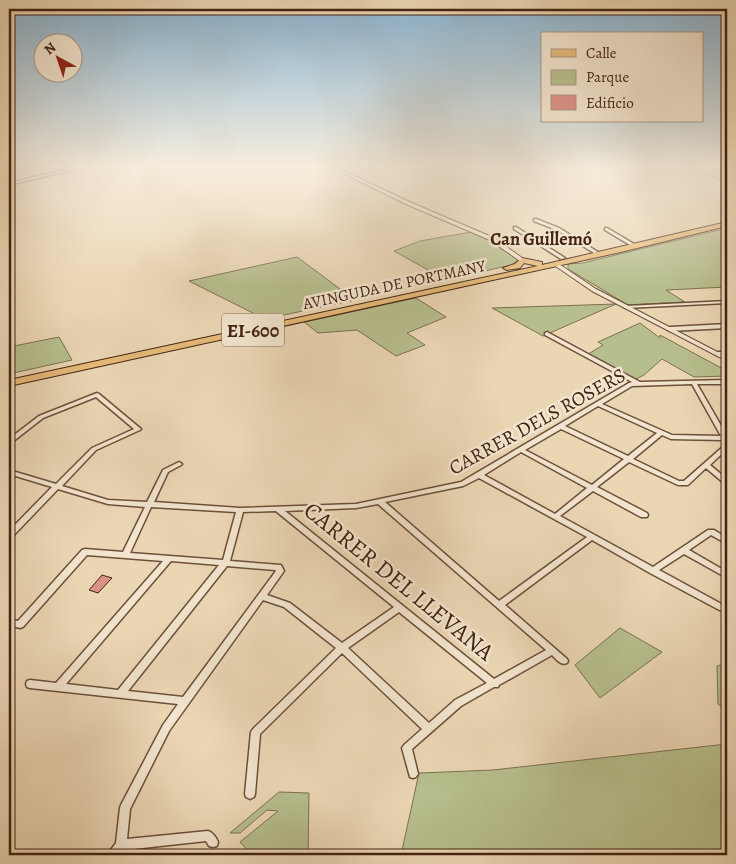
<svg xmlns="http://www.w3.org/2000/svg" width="736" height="864" font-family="Alegreya,serif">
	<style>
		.green { fill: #b7be8d; stroke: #7d7050 }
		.building { fill: #da9186; stroke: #432312 }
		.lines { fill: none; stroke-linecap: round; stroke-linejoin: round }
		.minor-casing { stroke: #6d503a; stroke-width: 3 }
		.tertiary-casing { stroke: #6d503a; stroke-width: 2 }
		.primary-casing { stroke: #432312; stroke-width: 2 }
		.minor { fill: #f2e4ce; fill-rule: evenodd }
		.tertiary { fill: #f2e4ce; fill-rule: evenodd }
		.primary { fill: #e6bb7a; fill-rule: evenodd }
		.labels { text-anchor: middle; stroke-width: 5; stroke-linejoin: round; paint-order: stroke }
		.far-street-label { font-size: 16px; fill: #432312; stroke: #f2e4ce }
		.far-neighbourhood-label { font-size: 18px; font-weight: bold; fill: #432312; stroke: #f2e4ce }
		.shield { fill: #f2e4ce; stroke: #785d4a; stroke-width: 1 }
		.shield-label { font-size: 19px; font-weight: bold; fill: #432312 }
		.street-label { font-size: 20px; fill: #432312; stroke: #f2e4ce }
		.near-street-label { font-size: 24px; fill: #432312; stroke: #f2e4ce }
	</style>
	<rect width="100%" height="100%" fill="#ebd6b4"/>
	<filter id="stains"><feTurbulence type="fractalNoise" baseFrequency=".004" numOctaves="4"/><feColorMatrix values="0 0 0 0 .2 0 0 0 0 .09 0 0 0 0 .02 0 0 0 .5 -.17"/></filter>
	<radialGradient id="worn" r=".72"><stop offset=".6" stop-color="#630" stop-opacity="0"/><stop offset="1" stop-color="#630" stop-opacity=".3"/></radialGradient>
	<!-- green -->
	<g class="green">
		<polygon points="684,165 727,165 727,183"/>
		<polygon points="727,228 727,287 666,290 685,302 628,305 568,269 568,264 583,263"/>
		<polygon points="471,232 490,241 518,260 511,265 446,280 394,251 420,241"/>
		<polygon points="297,257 355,300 265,319 189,281"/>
		<polygon points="416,298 446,317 407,333 425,345 396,356 357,330 318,333 304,322"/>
		<polygon points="616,304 543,336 492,308"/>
		<polygon points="640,323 660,338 660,335 727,371 727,376 694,377 662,359 644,375 632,381 585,356 603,345 598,342"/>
		<polygon points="59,337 72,360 9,374 9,347"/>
		<polygon points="620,628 662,652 600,698 575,665"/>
		<polygon points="727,663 727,711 718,704 717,666"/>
		<polygon points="727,744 727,855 401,855 419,773 493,770"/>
		<polygon points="279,792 309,793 308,855 247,855 248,851 240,842 278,811 267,810 240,833 230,833"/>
	</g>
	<!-- building -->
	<polygon class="building" points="102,575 112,578 98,593 89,590"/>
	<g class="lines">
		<defs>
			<g id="minor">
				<polygon points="86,165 93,165 9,185 9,183"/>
				<polygon points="534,219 536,219 559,228 598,252 594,253 557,230 534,221"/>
				<polygon points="514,227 516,227 565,258 561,259 514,229"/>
				<polygon points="605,228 607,228 634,244 630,245 605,230"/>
				<polygon points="727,301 727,303 626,308 624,307 626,306"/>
				<polygon points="727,324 727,328 670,331 667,329 670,327"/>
				<path d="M547 332 640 382 727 380V384H697L727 436V442L724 441 723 440 671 439 662 435 633 459 679 481H684L725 445 727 444V449L710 465 727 479V484H725L706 468 688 485H678L629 462 597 487 647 513 648 515 647 517H641L593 491 560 516 653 567 708 530H714L727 538V544L711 535 689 550 727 572V578L684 554 659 570 727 607V614L650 573 592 540 505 605 567 659 568 661 567 663C561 666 556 659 552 655L499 685 498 687H494L461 706 412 749 418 774 416 777 413 778 410 777 402 748 404 745 422 729 342 653 260 734 255 794 254 797 250 799 246 797 245 794 251 732 253 729 336 648 284 607 263 600 169 731 130 809 127 839 208 831C213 833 216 837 218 842L217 846 213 847 209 846 206 841 124 850 120 855H109L110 851 116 843 120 808 121 805 163 725 178 704 30 688 27 687 26 684 27 681 30 680 56 683 163 561 87 555 23 627 20 628 9 625V619L18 621 82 550 85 549 123 552 145 507 108 504 58 489 12 537 9 538V531L52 487 9 474V470L56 484 92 448 134 429 96 397 43 418 11 443 9 444V439L39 416 97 393 99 394 141 429 140 430 96 450 62 486 108 500 147 502 163 470 179 462 182 464 181 465 168 472 154 502 240 508 356 504 461 482 629 383 632 382 545 335V333ZM692 384 721 436 672 435 602 404 632 386ZM598 406 657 433 628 456 565 426ZM561 429 624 459 592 485 525 450ZM521 452 587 488 555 514 484 475ZM479 478 587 537 499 601 385 502 463 486ZM378 504 546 650 494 679 285 511 356 508ZM151 507 236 512 223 560 130 553ZM276 511 277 512 394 607 342 643 290 603 267 595 284 571 281 565 230 561 243 512ZM171 561 219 565 118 690 66 684ZM227 566 275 570 276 571 183 697 128 691ZM399 612 487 683 455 700 429 723 348 648Z"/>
				<polygon points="718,352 727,352 727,356 716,355 715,354"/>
			</g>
			<g id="tertiary">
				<polygon points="326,165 331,165 412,203 494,238 525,260 520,261 490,240 408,205"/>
				<polygon points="556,262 596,289 727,357 727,361 592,291 554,265 554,263"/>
			</g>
			<polygon id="primary" points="727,222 727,226 621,252 9,386 9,380 538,266 524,263 520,268 507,270 503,268 515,264 522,258 542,262 542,265"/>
		</defs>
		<!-- minor casing -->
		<use href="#minor" class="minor-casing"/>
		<!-- tertiary casing -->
		<use href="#tertiary" class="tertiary-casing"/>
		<!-- primary casing -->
		<use href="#primary" class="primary-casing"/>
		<!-- minor -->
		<use href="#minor" class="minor"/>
		<!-- tertiary -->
		<use href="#tertiary" class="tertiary"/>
		<!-- primary -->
		<use href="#primary" class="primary"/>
	</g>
	<!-- sky -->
	<linearGradient id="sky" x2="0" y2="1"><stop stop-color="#89b5d4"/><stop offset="0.58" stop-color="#f6eddd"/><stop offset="1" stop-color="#f6eddd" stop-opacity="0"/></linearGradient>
	<rect width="736" height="286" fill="url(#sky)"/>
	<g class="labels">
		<!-- far-street labels -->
		<g class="far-street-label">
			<text transform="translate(394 284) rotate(-12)" y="6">AVINGUDA DE PORTMANY</text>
		</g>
		<!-- far-neighbourhood labels -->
		<g class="far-neighbourhood-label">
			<text x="541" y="245">Can Guillemó</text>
		</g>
		<!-- shield labels -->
		<rect class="shield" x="222" y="313.5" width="62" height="33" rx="4"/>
		<g class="shield-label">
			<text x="253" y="337">EI-600</text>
		</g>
		<!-- street labels -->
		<g class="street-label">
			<text transform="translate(537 421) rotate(-29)" y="7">CARRER DELS ROSERS</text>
		</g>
		<!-- near-street labels -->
		<g class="near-street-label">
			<text transform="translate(399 581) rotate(39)" y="8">CARRER DEL LLEVANA</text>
		</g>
	</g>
	<!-- margin -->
	<rect width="736" height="864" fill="none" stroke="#ebd6b4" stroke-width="30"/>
	<rect x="10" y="10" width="716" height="844" fill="none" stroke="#432312" stroke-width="2.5"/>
	<rect x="15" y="15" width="706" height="834" fill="none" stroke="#432312"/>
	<!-- legend -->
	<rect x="541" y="32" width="162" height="90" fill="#f2e4ce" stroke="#ac9783"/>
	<rect x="551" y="49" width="25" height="8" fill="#e6bb7a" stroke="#ac9783"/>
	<text x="586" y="58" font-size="15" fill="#432312">Calle</text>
	<rect x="551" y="70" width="25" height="15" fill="#b7be8d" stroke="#ac9783"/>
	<text x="586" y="82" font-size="15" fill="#432312">Parque</text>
	<rect x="551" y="95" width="25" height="15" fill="#da9186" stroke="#ac9783"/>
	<text x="586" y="108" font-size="15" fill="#432312">Edificio</text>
	<!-- north arrow -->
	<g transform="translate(58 58) rotate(320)"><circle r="24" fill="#f2e4ce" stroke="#ac9783"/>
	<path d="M0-4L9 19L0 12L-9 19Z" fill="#8f2418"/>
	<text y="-8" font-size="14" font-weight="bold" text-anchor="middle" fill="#432312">N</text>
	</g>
	<rect width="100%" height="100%" filter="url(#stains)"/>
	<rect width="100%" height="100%" fill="url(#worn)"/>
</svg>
